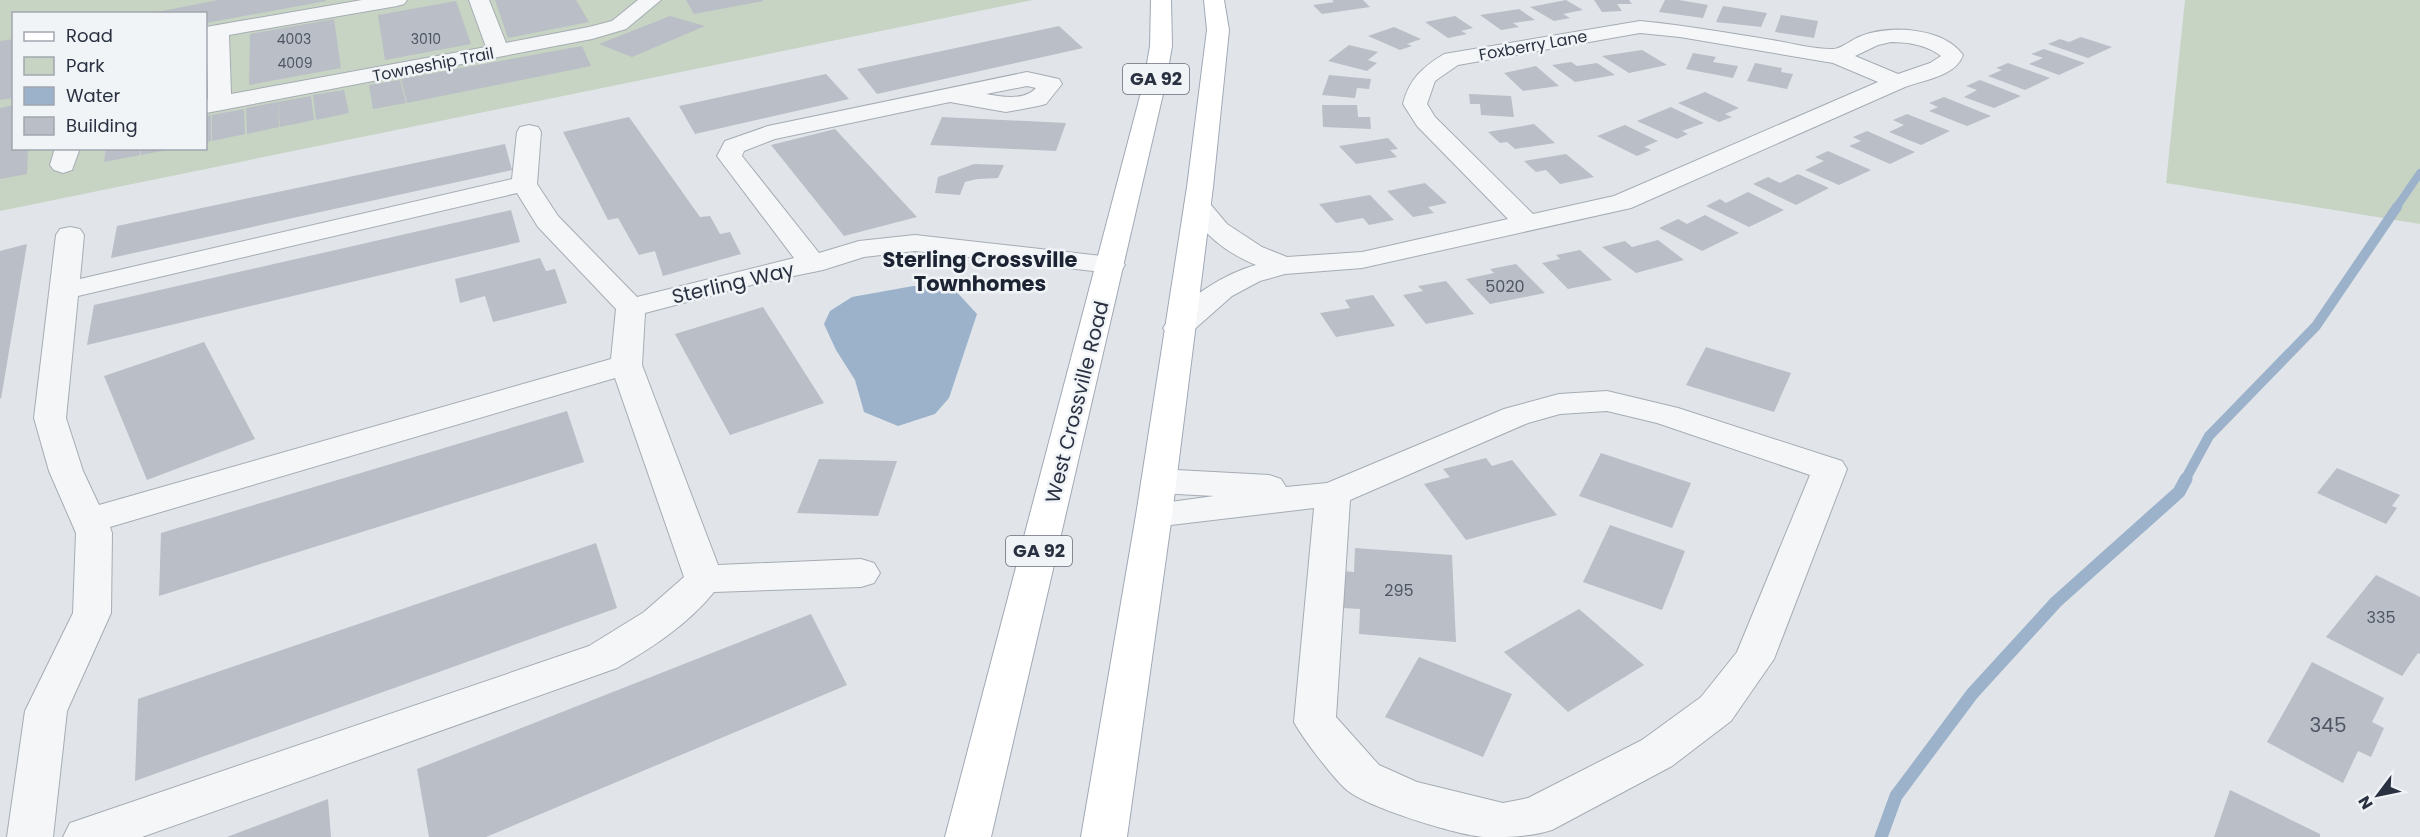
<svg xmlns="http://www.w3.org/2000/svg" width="2420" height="837" font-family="Poppins,sans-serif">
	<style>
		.green { fill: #c7d4c3; fill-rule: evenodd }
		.water { fill: #9cb2ca }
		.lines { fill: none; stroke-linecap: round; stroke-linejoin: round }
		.stream-far2 { stroke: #9cb2ca; stroke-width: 8 }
		.stream-far1 { stroke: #9cb2ca; stroke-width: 10 }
		.stream { stroke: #9cb2ca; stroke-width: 13 }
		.building { fill: #b9bec7 }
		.minor-casing { stroke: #a6acb4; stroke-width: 2 }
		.major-casing { stroke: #a1a9b6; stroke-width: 2 }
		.minor { fill: #f4f6f8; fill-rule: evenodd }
		.major { fill: #fff; fill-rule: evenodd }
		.labels { text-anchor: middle; stroke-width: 5; stroke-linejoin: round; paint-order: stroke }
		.far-number-label { font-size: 14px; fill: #4e5563 }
		.far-street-label { font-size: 16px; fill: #2a3242; stroke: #f1f4f7 }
		.number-label { font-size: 16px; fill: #4e5563 }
		.shield { fill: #f1f4f7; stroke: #666c78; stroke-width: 1.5 }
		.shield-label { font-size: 18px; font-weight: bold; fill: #2a3242 }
		.street-label { font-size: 20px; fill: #2a3242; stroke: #f1f4f7 }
		.near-number-label { font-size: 20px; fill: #4e5563 }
		.neighbourhood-label { font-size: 21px; font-weight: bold; fill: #1c2333; stroke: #f1f4f7 }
	</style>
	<rect width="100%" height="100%" fill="#e1e5ea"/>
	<!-- green -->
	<g class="green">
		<path d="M0 0H1033L0 211ZM14 14H206V148H14Z"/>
		<polygon points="2185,0 2420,0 2420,224 2166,183"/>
	</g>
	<!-- water -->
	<polygon class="water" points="913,286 953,288 977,314 949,398 935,414 898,426 864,412 855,380 836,350 824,324 830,311 852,297"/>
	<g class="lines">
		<!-- stream-far2 -->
		<polyline class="stream-far2" points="2396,208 2420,173"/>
		<!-- stream-far1 -->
		<polyline class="stream-far1" points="2185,480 2209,436 2316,326 2397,207"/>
		<!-- stream -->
		<polyline class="stream" points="1881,837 1896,796 1972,694 2056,602 2179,492 2186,479"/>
	</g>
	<!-- building -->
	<g class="building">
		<polygon points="218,0 326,0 326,1 206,23 206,14 147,14"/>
		<polygon points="495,0 576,0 589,22 508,38"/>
		<polygon points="686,0 763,0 763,1 694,14"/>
		<polygon points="1332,0 1363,0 1370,7 1322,14 1313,5 1334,2"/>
		<polygon points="1566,0 1583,10 1563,14 1570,18 1554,21 1530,7"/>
		<polygon points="1594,0 1629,0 1632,4 1617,4 1622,11 1602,12"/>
		<polygon points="1665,0 1679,0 1708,5 1703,18 1659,12"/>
		<polygon points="456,1 471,44 385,60 378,15"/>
		<polygon points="1723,6 1767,13 1761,27 1716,22"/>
		<polygon points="1519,9 1535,20 1513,23 1519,27 1501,30 1480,15"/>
		<polygon points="1781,15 1818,21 1814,38 1775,32"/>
		<polygon points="670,16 705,26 632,57 599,44"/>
		<polygon points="1455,16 1473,28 1461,31 1467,34 1448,38 1425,22"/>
		<polygon points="334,19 341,68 249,85 250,34"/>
		<polygon points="1059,26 1083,48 877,94 857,69"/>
		<polygon points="1394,27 1421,39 1407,44 1412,46 1400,50 1368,36"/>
		<polygon points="2081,37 2112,47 2088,58 2048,44 2060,39 2069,42"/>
		<polygon points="14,39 14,98 0,100 0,41"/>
		<polygon points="1349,45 1378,52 1368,60 1377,63 1367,71 1328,61"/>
		<polygon points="582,46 591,66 407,103 401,79"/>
		<polygon points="2044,49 2085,63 2059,75 2029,64 2043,58 2031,54"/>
		<polygon points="1642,50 1667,65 1629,73 1602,56"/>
		<polygon points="1693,53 1716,57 1713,62 1738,66 1733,78 1686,69"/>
		<polygon points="1571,62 1577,66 1597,63 1615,75 1575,82 1552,65"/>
		<polygon points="1755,63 1782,68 1781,72 1793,74 1787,89 1747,81"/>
		<polygon points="2008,63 2050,78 2025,90 1988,76 2002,70 1996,68"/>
		<polygon points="1536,66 1559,86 1523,91 1504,73"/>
		<polygon points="826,74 849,99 695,134 679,106"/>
		<polygon points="1329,75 1371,79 1369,89 1357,88 1355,98 1322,95"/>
		<polygon points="400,80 406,103 373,109 369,85"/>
		<polygon points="1980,80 2021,96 1994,108 1964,97 1977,90 1966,86"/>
		<polygon points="344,90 349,113 316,120 313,95"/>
		<polygon points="1705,92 1739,108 1725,114 1732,117 1719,122 1678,103"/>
		<polygon points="1469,94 1511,96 1514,117 1481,115 1480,104 1470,104"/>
		<polygon points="311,96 314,120 280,127 278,102"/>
		<polygon points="1944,97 1991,116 1967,126 1929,111 1938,107 1929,103"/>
		<polygon points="278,102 279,127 247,134 246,108"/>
		<polygon points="14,105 14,148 28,148 27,174 0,179 0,108"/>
		<polygon points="1322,105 1357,105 1358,117 1370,117 1371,129 1323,127"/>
		<polygon points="1671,107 1704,123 1682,131 1688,134 1677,139 1637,121"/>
		<polygon points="244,109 245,134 212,141 212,115"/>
		<polygon points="1907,114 1950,131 1921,145 1889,132 1904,125 1893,120"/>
		<polygon points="211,115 211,141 206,142 206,116"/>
		<polygon points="629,117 700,217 710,216 720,234 730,232 741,254 663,276 655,251 639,255 618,218 608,220 563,132"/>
		<polygon points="942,117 1066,123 1056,151 930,145"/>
		<polygon points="1534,124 1555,143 1515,149 1507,142 1500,143 1488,132"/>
		<polygon points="1625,125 1658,141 1644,147 1651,150 1637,156 1597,136"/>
		<polygon points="835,129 917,217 844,236 771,145"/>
		<polygon points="1867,131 1915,152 1890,164 1849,146 1861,141 1853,137"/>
		<polygon points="1388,138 1398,149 1390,150 1397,157 1356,164 1339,146"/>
		<polygon points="505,144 512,170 111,258 117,226"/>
		<polygon points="106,148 140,148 140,155 104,162"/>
		<polygon points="141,148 167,148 167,150 141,155"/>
		<polygon points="1828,151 1871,170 1839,185 1805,170 1824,161 1815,157"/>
		<polygon points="1566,154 1594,177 1560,184 1546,170 1536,172 1524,161"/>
		<polygon points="974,164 1004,165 998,178 977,179 965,182 960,195 935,193 938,177"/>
		<polygon points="1798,174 1829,188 1796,205 1753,184 1768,177 1780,183"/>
		<polygon points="1425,183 1447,203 1428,207 1434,213 1413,217 1387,191"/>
		<polygon points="1748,192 1784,210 1749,227 1706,206 1720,199 1726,203"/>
		<polygon points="1370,195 1394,220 1369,225 1363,218 1336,223 1319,204"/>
		<polygon points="511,210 520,242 87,345 94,305"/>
		<polygon points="1705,215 1739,233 1702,251 1659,228 1678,219 1687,224"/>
		<polygon points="1658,240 1684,260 1636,273 1602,247 1625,241 1632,247"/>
		<polygon points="27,244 1,399 0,398 0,251"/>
		<polygon points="1580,250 1612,280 1568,289 1542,263 1560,259 1556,255"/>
		<polygon points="540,258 546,271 555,269 567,303 493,322 485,296 460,303 455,279"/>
		<polygon points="1516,264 1545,293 1490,304 1466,279 1494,273 1490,269"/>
		<polygon points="1446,281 1474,314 1426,324 1403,295 1423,291 1418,286"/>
		<polygon points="1373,295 1395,326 1336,337 1320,313 1350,308 1345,300"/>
		<polygon points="763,307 824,403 730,435 675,334"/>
		<polygon points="204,342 255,439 147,480 104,376"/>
		<polygon points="1706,347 1791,373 1774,412 1686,385"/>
		<polygon points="567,411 584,462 159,596 161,533"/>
		<polygon points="1601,453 1691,483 1672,528 1579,496"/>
		<polygon points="1486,458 1492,466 1512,460 1557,515 1466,540 1424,484 1450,477 1443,469"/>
		<polygon points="819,459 897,461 878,516 797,513"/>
		<polygon points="2337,468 2400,495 2392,506 2397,508 2386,524 2317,493"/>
		<polygon points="1610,525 1685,551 1662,610 1583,582"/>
		<polygon points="596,543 617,608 135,781 138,699"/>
		<polygon points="1355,548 1452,555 1456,642 1359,634 1360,609 1343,608 1344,571 1354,572"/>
		<polygon points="2376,575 2420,597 2420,654 2418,653 2402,676 2326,637"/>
		<polygon points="1579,609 1644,665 1568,712 1504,652"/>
		<polygon points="811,614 847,685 486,837 429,837 417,769"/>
		<polygon points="1419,657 1512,694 1483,757 1385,717"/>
		<polygon points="2312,662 2384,698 2372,722 2384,728 2371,757 2358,751 2343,783 2267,742"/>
		<polygon points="2230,790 2320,834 2320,837 2214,837"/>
		<polygon points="328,799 331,837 227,837"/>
	</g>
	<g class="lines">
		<defs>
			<g id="minor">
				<polygon points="362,0 407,0 404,4 397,6 229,35 231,94 486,47 469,0 489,0 506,43 589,27 612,21 638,0 661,0 626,29 592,39 206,113 206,99 208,99 206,27"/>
				<path d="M1640 21C1684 25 1728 33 1772 40 1791 43 1812 49 1832 49 1840 50 1852 39 1861 36 1890 25 1943 27 1963 55 1956 76 1924 80 1905 87L1631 208 1362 268 1285 274 1260 281 1232 296 1189 334 1178 337 1167 334 1163 328C1181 301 1225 273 1256 265 1224 252 1203 233 1184 205L1188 199 1197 197 1206 199 1227 224 1262 247 1287 257 1362 252 1508 219 1417 126 1403 104C1409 79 1423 67 1444 54ZM1640 33 1680 37 1833 63 1878 82 1614 196 1533 214 1435 117 1427 104 1435 81 1458 65ZM1891 42C1909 42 1927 45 1941 56L1930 63 1898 74 1855 56 1878 45Z"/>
				<path d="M1027 72 1059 79 1062 84 1046 104 1038 106 1006 112 950 102 775 139 744 151 742 156 819 253 859 241 915 235 1111 257 1121 259 1125 265 1121 271 1111 273 915 251 864 257 823 270 759 283 645 313 642 365 718 565 861 559 874 563 880 573 874 583 861 587 714 592C687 625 653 647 617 668L142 837H63L70 823 589 646 644 612 684 577 615 378 110 527 112 533 111 613 67 711 53 837H7L25 711 73 613 76 533 49 471 34 418 56 235 60 229 70 227 80 229 84 235 80 279 512 179 517 132 520 127 529 125 538 127 541 132 537 184 558 216 637 297 794 258 717 156 725 141 768 126ZM1027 86 1036 88C1024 101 1002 97 986 94ZM517 193 538 227 616 309 611 359 99 505 83 471 66 418 78 296Z"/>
				<polygon points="55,148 80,148 72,170 63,173 54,170 50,165"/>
				<path d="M1607 391 1678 408 1842 461 1847 469 1774 659 1731 721 1672 766 1552 830C1530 837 1507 837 1484 837 1456 835 1370 808 1348 791 1336 782 1301 736 1294 722L1314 508 1154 527 1141 524 1136 515 1141 506 1214 496 1158 493 1146 489 1141 481 1146 473 1158 469 1269 475 1281 479 1286 487 1327 483 1504 409 1559 394ZM1607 411 1657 423 1810 475 1737 652 1701 697 1642 740 1528 798 1503 803 1417 782 1379 765 1336 717 1350 500 1528 423 1560 414Z"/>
			</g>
			<g id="major">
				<polygon points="1151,0 1171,0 1172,46 1166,81 991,837 945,837 1144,81 1150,46"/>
				<polygon points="1204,0 1224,0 1229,30 1213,187 1172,515 1127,837 1081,837 1136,515 1187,187 1207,30"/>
			</g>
		</defs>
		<!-- minor casing -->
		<use href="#minor" class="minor-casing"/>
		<!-- major casing -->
		<use href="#major" class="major-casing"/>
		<!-- minor -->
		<use href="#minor" class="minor"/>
		<!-- major -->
		<use href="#major" class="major"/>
	</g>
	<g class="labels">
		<!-- far-number labels -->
		<g class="far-number-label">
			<text x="294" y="44">4003</text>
			<text x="426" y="44">3010</text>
			<text x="295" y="68">4009</text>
		</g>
		<!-- far-street labels -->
		<g class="far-street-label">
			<text transform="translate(1533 45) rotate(-10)" y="6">Foxberry Lane</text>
			<text transform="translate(433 64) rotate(-11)" y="6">Towneship Trail</text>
		</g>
		<!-- number labels -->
		<g class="number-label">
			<text x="1505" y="292">5020</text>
			<text x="1399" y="596">295</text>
			<text x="2381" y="623">335</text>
		</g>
		<!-- shield labels -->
		<g class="shield">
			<rect x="1123" y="64" width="66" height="30" rx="4.5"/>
			<rect x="1006" y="536" width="66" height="30" rx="4.5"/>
		</g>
		<g class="shield-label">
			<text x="1156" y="85">GA 92</text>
			<text x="1039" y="557">GA 92</text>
		</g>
		<!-- street labels -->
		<g class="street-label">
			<text transform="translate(733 283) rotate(-13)" y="7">Sterling Way</text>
			<text transform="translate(1077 402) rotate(-76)" y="7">West Crossville Road</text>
		</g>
		<!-- near-number labels -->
		<g class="near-number-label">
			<text x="2328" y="732">345</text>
		</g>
		<!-- neighbourhood labels -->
		<g class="neighbourhood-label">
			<text x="980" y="267">Sterling Crossville<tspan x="980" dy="24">Townhomes</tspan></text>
		</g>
	</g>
	<!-- legend -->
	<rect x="12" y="12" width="195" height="138" fill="#f1f4f7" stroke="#a1a6af" stroke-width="1.5"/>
	<rect x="24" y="32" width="30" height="9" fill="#ffffff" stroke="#a1a6af" stroke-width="1.5"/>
	<text x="66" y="42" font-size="18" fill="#2a3242">Road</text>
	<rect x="24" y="57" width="30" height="18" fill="#c7d4c3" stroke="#a1a6af" stroke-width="1.5"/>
	<text x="66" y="72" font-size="18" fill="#2a3242">Park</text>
	<rect x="24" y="87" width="30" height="18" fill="#9cb2ca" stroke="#a1a6af" stroke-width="1.5"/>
	<text x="66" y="102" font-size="18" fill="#2a3242">Water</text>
	<rect x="24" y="117" width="30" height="18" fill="#b9bec7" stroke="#a1a6af" stroke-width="1.5"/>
	<text x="66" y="132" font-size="18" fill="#2a3242">Building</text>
	<!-- north arrow -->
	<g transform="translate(2378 795) rotate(238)" stroke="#f1f4f7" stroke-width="4.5" paint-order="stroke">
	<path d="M0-4.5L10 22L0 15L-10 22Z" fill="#2a3242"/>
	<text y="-9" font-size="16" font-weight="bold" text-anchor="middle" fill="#2a3242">N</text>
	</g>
</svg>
